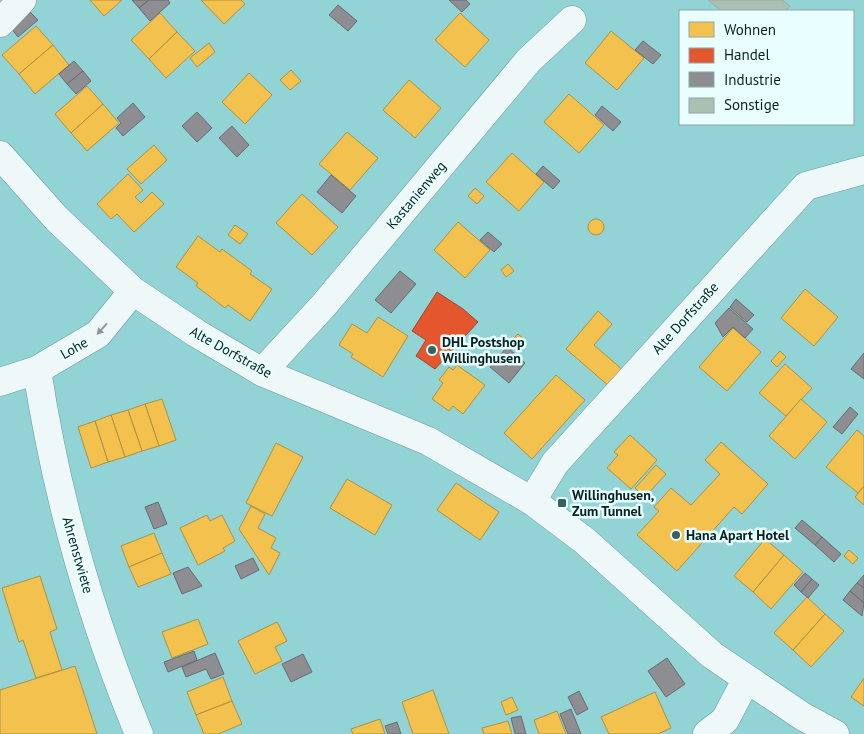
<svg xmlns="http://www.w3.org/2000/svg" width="864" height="734" font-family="'PT Sans',sans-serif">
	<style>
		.homes { fill: #f2c14e; stroke: #ac9141 }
		.shops { fill: #e4572e; stroke: #a2472a }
		.industry { fill: #8d8d92; stroke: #656d70 }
		.building { fill: #abbfb2; stroke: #98ab9e }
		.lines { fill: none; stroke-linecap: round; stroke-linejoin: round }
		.minor-casing { stroke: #6b9a9b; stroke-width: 29 }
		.minor { stroke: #eff8f9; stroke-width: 28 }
		.oneway { fill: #879898 }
		.poi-dot { fill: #386061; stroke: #e9fefe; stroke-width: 2 }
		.labels { text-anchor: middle; stroke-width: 5; stroke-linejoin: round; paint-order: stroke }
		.street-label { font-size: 14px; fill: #072222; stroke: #e9fefe }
		.poi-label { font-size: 14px; font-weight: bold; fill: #072222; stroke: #e9fefe; text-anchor: start }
	</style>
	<rect width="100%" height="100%" fill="#92d3d5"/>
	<!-- homes -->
	<g class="homes">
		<polygon points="90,0 122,0 104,16"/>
		<polygon points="201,0 241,0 245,4 224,24"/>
		<polygon points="160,13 177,32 149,59 131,40"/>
		<polygon points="460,13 489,40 465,67 435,40"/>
		<polygon points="36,26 53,45 19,74 2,55"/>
		<polygon points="611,31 644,58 617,90 585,63"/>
		<polygon points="177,32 195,51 166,78 149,59"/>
		<polygon points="209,43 215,52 197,67 190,58"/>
		<polygon points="53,45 69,65 35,94 19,74"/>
		<polygon points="291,70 301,81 290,90 280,80"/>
		<polygon points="249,73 272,95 245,124 222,102"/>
		<polygon points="409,80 441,108 415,138 383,110"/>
		<polygon points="87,86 103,104 71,133 55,114"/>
		<polygon points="569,94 604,125 579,153 544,122"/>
		<polygon points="103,104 119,123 87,151 71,133"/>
		<polygon points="347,132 378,158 350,190 319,164"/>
		<polygon points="154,145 167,160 141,184 127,169"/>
		<polygon points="512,153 544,182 519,211 486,182"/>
		<polygon points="128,174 143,190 135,197 141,203 152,192 164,204 134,232 117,214 111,219 97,204"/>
		<polygon points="475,188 484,196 477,204 468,196"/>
		<polygon points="302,194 338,227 312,255 276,223"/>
		<circle cx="596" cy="227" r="8"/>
		<polygon points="458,222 490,250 465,278 434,250"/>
		<polygon points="235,225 248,234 240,244 228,235"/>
		<polygon points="198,236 220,252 222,249 252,271 250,274 272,289 250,321 228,305 225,308 196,286 198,283 176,267"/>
		<polygon points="508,264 514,271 506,277 501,270"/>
		<polygon points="805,289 838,317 814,346 781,318"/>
		<polygon points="598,311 612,324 594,345 624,371 610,387 566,349"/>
		<polygon points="378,317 408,336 383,377 351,357 353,354 339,345 352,324 367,333"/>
		<polygon points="733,328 761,352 727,391 699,367"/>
		<polygon points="518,334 526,341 519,348 511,341"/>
		<polygon points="780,351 786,357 777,367 771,361"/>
		<polygon points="785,364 812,388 786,416 759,393"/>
		<polygon points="457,365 485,385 463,414 453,406 449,411 432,399 443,383 439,380 449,367 453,370"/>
		<polygon points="556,375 585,400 532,459 504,433"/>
		<polygon points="162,399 176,440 159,446 145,404"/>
		<polygon points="801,399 827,422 795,459 769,436"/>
		<polygon points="145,404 159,446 142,451 128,410"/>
		<polygon points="128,410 142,451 125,457 111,415"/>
		<polygon points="111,415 125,457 108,462 95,421"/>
		<polygon points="95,421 108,462 91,468 78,427"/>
		<polygon points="857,430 864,436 864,486 858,493 826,467"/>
		<polygon points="630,435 657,460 631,489 607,468 618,455 614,452"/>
		<polygon points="721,442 768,484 742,514 734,507 677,571 637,535 659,511 654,507 671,488 691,505 720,474 705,460"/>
		<polygon points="276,443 303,457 272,516 246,503"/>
		<polygon points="656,465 666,474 645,497 635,488"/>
		<polygon points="347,479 392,505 375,535 330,508"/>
		<polygon points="456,483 499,512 480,540 437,510"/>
		<polygon points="864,486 864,505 855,497"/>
		<polygon points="251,506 265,514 258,528 276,538 271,548 280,553 269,575 239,529"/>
		<polygon points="207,515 210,521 222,515 235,541 223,548 225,551 198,565 180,528"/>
		<polygon points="154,533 162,553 129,567 121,546"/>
		<polygon points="765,539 784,555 753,592 734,576"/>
		<polygon points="849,550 858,558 853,564 844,556"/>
		<polygon points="162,553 171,574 138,587 129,567"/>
		<polygon points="784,555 803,572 771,609 753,592"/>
		<polygon points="40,576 57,629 50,632 62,670 36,678 23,640 19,642 2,588"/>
		<polygon points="807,597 825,614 793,650 774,633"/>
		<polygon points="825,614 844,631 811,667 793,650"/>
		<polygon points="198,619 208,644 172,658 162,632"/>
		<polygon points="277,622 287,641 275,647 282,661 255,674 238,641"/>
		<polygon points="75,666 97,734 0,734 0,690"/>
		<polygon points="223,677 232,701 196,715 187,692"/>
		<polygon points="864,678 864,706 851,697"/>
		<polygon points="433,690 449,734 413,734 402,702"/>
		<polygon points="655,692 671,728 658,734 609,734 601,717"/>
		<polygon points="512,697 518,710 506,715 501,702"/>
		<polygon points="232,701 242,724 218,734 204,734 196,715"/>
		<polygon points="557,711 566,734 539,734 534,720"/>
		<polygon points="380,719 385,734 353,734 351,729"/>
		<polygon points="508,721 512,734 484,734 482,728"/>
	</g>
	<!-- shops -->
	<polygon class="shops" points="437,292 463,309 478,322 435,369 416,356 426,340 412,331"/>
	<!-- industry -->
	<g class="industry">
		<polygon points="132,0 149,0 139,8"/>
		<polygon points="149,0 168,0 170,3 150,21 139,8"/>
		<polygon points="449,0 466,0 470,4 462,12"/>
		<polygon points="338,5 357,21 348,31 329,15"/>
		<polygon points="30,12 38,20 18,37 11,28"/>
		<polygon points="643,41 661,55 653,64 635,50"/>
		<polygon points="74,61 83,71 67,84 59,74"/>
		<polygon points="83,71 91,81 76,94 67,84"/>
		<polygon points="133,103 145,117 123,136 116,128 121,123 117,118"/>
		<polygon points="602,106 621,122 613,131 595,115"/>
		<polygon points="197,112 212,128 197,142 182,126"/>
		<polygon points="232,126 249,145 237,157 219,138"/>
		<polygon points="543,166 560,181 553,189 536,174"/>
		<polygon points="331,175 356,196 342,213 317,192"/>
		<polygon points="488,232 502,244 494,252 480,240"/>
		<polygon points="400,271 416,284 391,313 375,300"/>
		<polygon points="736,299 754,315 747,322 730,307"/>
		<polygon points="729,308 753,329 745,338 733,327 723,337 715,323"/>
		<polygon points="507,347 525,363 509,383 490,367"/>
		<polygon points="864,353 864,379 851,369"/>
		<polygon points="850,407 858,414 842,434 833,427"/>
		<polygon points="158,502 167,524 154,529 145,507"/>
		<polygon points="802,520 822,537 815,545 795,528"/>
		<polygon points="822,537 841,554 834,562 815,545"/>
		<polygon points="253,558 259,570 241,579 235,566"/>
		<polygon points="188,567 202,586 182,594 173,573"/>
		<polygon points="805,573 812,579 801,592 794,585"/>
		<polygon points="864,575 864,588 857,583"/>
		<polygon points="812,579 819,585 808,598 801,592"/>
		<polygon points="857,583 864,588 864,603 850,591"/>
		<polygon points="850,591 864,603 862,616 843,600"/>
		<polygon points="194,651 197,660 168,672 164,662"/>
		<polygon points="215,653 224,674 211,679 206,669 186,677 182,667"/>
		<polygon points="303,654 312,672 291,682 282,664"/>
		<polygon points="667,658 685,684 666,697 648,671"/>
		<polygon points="579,691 588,709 577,715 568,697"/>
		<polygon points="571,709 581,734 568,734 560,714"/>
		<polygon points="521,716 526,734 515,734 511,718"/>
		<polygon points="397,722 401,734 388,734 385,726"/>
	</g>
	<!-- building -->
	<polygon class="building" points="708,0 782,0 790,6 786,11 721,11"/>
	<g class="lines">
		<defs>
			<g id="minor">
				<polyline points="0,23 22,0"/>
				<polyline points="0,155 56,218 133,291 196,333 262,372 428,441 532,501 585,541 712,655 802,716 835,734"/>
				<path d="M37 370C56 494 91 618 139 734"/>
				<polyline points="262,372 324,305 529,60 572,20"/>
				<polyline points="0,382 37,370 98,334 133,291"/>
				<polyline points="532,501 555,463 806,186 864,170"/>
				<polyline points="707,734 725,720 746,680"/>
			</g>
		</defs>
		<!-- minor casing -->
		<use href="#minor" class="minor-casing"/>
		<!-- minor -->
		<use href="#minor" class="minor"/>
	</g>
	<!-- one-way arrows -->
	<defs><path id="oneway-solid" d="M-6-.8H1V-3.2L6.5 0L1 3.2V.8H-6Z" transform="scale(1.25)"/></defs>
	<use class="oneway" href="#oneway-solid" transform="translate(102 329) rotate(132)"/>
	<!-- markers -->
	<g class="poi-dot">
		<circle cx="432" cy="350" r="5"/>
		<rect x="557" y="498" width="10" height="10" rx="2.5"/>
		<circle cx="676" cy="535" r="5"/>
	</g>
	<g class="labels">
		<!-- street labels -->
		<g class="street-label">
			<text transform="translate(416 195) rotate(-50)" y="5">Kastanienweg</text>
			<text transform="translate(685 318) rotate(-48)" y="5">Alte Dorfstraße</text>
			<text transform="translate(74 348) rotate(-30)" y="5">Lohe</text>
			<text transform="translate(231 352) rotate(29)" y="5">Alte Dorfstraße</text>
			<text transform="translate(78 555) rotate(74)" y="5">Ahrenstwiete</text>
		</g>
		<!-- poi labels -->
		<g class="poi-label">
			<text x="442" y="347">DHL Postshop<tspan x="442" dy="16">Willinghusen</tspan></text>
			<text x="572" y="500">Willinghusen,<tspan x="572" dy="16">Zum Tunnel</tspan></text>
			<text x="686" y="540">Hana Apart Hotel</text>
		</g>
	</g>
	<!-- legend -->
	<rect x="679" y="10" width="175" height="115" fill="#e9fefe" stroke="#8fa6a6"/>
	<rect x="689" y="22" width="25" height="15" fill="#f2c14e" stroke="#8fa6a6"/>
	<text x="724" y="35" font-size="15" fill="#072222">Wohnen</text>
	<rect x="689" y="48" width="25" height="15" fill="#e4572e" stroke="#8fa6a6"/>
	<text x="724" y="60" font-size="15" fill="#072222">Handel</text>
	<rect x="689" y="72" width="25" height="15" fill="#8d8d92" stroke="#8fa6a6"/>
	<text x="724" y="85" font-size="15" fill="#072222">Industrie</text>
	<rect x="689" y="98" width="25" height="15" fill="#abbfb2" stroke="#8fa6a6"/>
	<text x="724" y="110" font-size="15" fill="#072222">Sonstige</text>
</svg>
